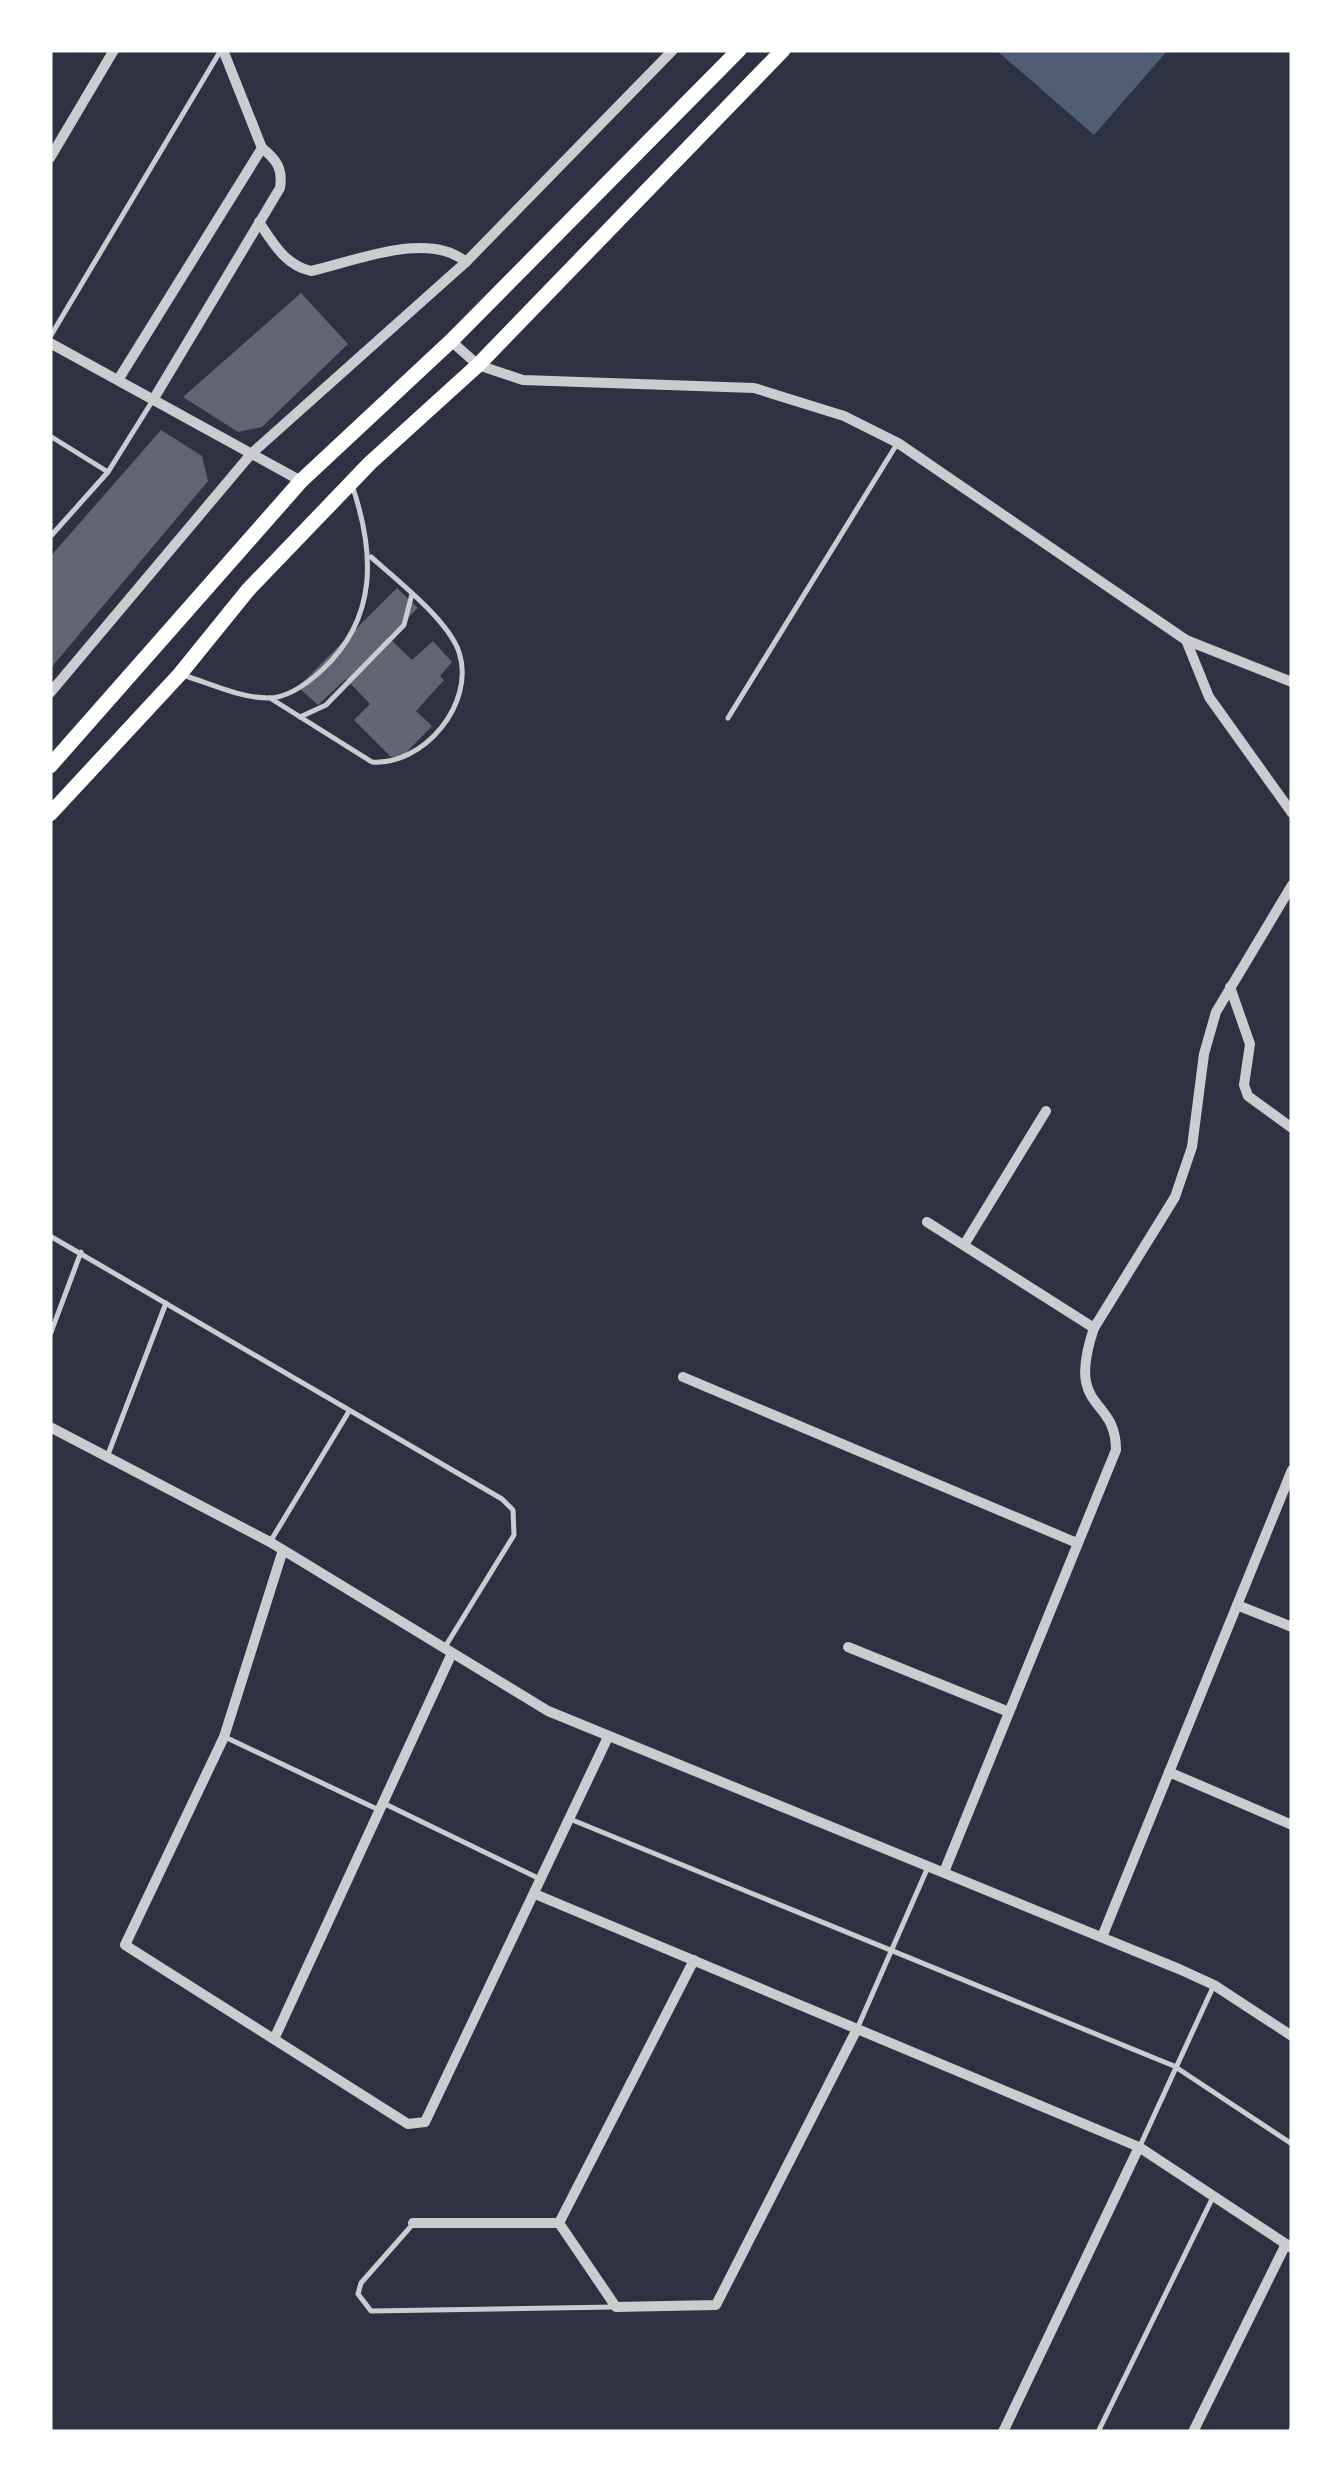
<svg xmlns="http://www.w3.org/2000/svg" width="1342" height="2482" font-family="Overpass,sans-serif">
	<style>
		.water { fill: #4f5d75 }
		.building { fill: #626471 }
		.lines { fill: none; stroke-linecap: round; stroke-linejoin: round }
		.service { stroke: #caccd0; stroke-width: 5 }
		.minor { stroke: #caccd0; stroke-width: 10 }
		.primary { stroke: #fff; stroke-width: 15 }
	</style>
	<rect width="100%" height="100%" fill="#2d3142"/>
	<!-- water -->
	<polygon class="water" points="996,50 1168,50 1094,135"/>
	<!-- building -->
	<g class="building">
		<polygon points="301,293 348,344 262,427 238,432 183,397"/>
		<polygon points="161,430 202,456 208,481 50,669 50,557"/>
		<polygon points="397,588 418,608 388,637 412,660 433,641 452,662 440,676 444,680 416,711 432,726 403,756 391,757 354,720 370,704 346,679 318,705 298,687"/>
	</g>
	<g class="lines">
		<!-- service -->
		<g class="service">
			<polyline points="50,337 221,50"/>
			<polyline points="50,436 108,472"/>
			<polyline points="50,537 108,472 153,400"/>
			<path d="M186 676C211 684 241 698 268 698 288 698 308 683 322 670 378 618 375 553 352 485"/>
			<path d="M270 698 372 762C423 766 476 704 459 652 448 620 396 579 371 557"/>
			<polyline points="300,717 326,705 404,625 412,594"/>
			<polyline points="728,718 897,444"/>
			<polyline points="50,1236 502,1499 513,1510 514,1535 445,1647"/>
			<polyline points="50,1335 81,1252"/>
			<polyline points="107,1457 166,1303"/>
			<polyline points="270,1542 348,1413"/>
			<polyline points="227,1738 379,1810"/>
			<polyline points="383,1803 540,1879"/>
			<polyline points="570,1819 1174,2066 1292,2144"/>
			<polyline points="857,2029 928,1867"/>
			<polyline points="1140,2146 1214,1985"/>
			<polyline points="413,2224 361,2283 358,2294 371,2311 613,2307"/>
			<polyline points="1098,2432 1213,2197"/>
			<polyline points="1290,2432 1292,2428"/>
		</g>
		<!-- minor -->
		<g class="minor">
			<polyline points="50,158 114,50"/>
			<path d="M259 222C273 243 285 265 311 271 356 261 428 230 466 262"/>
			<polyline points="451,341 478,365 523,380 754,388 844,416 898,443 1186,640 1292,682"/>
			<polyline points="50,343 301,481"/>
			<polyline points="118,380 262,148 223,50"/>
			<path d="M153 400 280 188C283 169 277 160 262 148"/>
			<polyline points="1186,640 1209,697 1292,813"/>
			<polyline points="50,693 251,454 466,262 673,50"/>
			<polyline points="1230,987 1250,1044 1244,1085 1248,1096 1292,1128"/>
			<polyline points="927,1222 1094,1328 1175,1197 1192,1147 1204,1054 1216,1012 1292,885"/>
			<polyline points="964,1245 1046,1111"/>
			<polyline points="683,1377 1077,1543"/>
			<polyline points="50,1427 270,1542 548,1711 1179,1969 1214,1985 1292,2036"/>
			<polyline points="283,1550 224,1737 125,1945 408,2124 425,2122 608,1737"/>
			<polyline points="1237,1605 1292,1627"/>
			<polyline points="848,1647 1009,1712"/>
			<polyline points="1169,1772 1292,1825"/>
			<path d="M944 1872 1116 1450C1116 1394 1065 1414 1094 1328"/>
			<polyline points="535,1894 1139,2147 1292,2248"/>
			<polyline points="1102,1937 1292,1470"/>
			<polyline points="275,2037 452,1653"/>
			<polyline points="413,2223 559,2223 694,1960"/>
			<polyline points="559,2223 616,2307 716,2305 857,2029"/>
			<polyline points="1003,2432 1139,2147"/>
			<polyline points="1193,2432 1286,2244"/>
		</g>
		<!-- primary -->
		<g class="primary">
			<polyline points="50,766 301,481 451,341 739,50"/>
			<polyline points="50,814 180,674 248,590 370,463 478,365 783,50"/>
		</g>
	</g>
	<!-- border -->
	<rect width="1342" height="2482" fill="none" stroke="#ffffff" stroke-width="105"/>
</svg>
